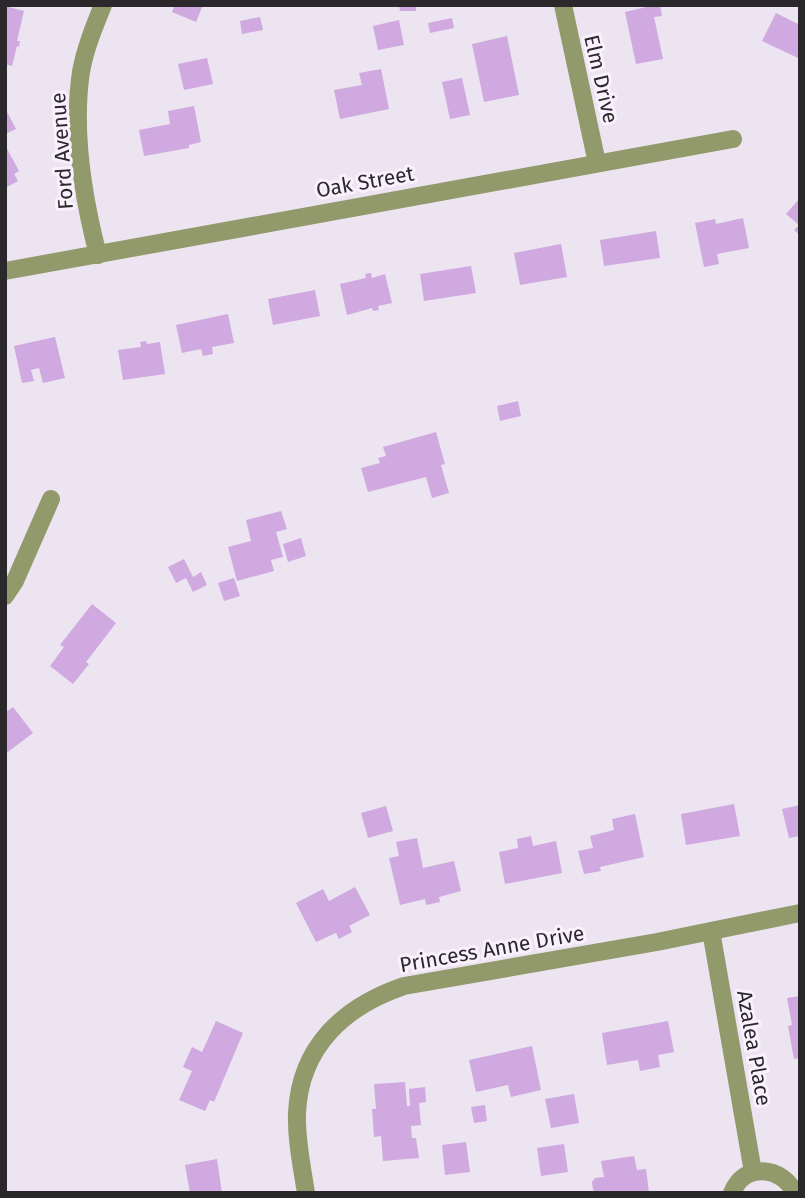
<svg xmlns="http://www.w3.org/2000/svg" width="805" height="1198" font-family="'Fira Sans',sans-serif">
	<style>
		.building { fill: #cfa9e0 }
		.lines { fill: none; stroke-linecap: round; stroke-linejoin: round }
		.minor { stroke: #92996a; stroke-width: 18 }
		.labels { text-anchor: middle; stroke-width: 6; stroke-linejoin: round; paint-order: stroke }
		.street-label { font-size: 21px; fill: #2b282c; stroke: #f9f1fd }
	</style>
	<rect width="100%" height="100%" fill="#ece4f0"/>
	<!-- building -->
	<g class="building">
		<polygon points="175,5 203,5 196,22 172,12"/>
		<polygon points="399,5 416,5 416,11 400,11"/>
		<polygon points="655,5 660,5 662,16 654,17 663,59 636,64 625,12"/>
		<polygon points="5,6 24,11 17,41 20,41 19,47 17,46 12,66 5,64"/>
		<polygon points="776,13 800,25 800,59 762,41"/>
		<polygon points="260,17 263,30 242,34 240,21"/>
		<polygon points="452,18 454,28 430,33 428,23"/>
		<polygon points="399,20 404,45 378,50 373,26"/>
		<polygon points="507,36 519,95 484,102 472,44"/>
		<polygon points="207,58 213,84 184,90 178,64"/>
		<polygon points="381,69 389,109 340,119 334,90 362,85 359,73"/>
		<polygon points="462,78 470,115 450,119 442,82"/>
		<polygon points="194,106 201,142 189,145 189,148 144,156 139,130 170,124 168,111"/>
		<polygon points="5,108 16,129 5,134"/>
		<polygon points="5,145 19,171 14,174 18,181 5,188"/>
		<polygon points="800,198 800,235 794,230 799,225 786,214"/>
		<polygon points="743,218 749,248 717,254 719,264 704,267 695,223 715,219 716,224"/>
		<polygon points="656,231 660,258 604,266 600,240"/>
		<polygon points="561,244 567,277 520,285 514,253"/>
		<polygon points="471,266 476,293 424,301 420,274"/>
		<polygon points="371,273 372,278 385,274 392,303 378,306 379,310 373,311 372,308 347,315 340,284 366,278 365,274"/>
		<polygon points="315,290 320,316 273,325 268,299"/>
		<polygon points="228,314 234,343 212,347 213,354 203,356 201,349 182,353 176,325"/>
		<polygon points="55,337 65,378 43,383 39,368 31,370 34,381 22,383 14,346"/>
		<polygon points="146,341 147,344 160,342 165,374 123,380 118,350 141,347 140,342"/>
		<polygon points="518,401 521,416 500,421 497,406"/>
		<polygon points="436,432 445,464 441,465 449,493 432,498 426,477 368,492 361,468 380,463 378,458 386,456 383,447"/>
		<polygon points="281,511 287,529 276,532 283,557 271,560 274,571 237,581 228,547 251,541 246,520"/>
		<polygon points="301,538 306,556 288,562 283,544"/>
		<polygon points="184,559 193,577 201,572 207,585 193,592 186,578 176,583 168,567"/>
		<polygon points="234,578 240,596 224,601 218,583"/>
		<polygon points="92,604 116,623 86,662 89,664 73,684 50,666 64,647 60,645"/>
		<polygon points="13,707 33,733 5,754 5,713"/>
		<polygon points="734,804 740,836 686,845 681,814"/>
		<polygon points="800,805 800,836 789,838 782,809"/>
		<polygon points="386,806 393,831 368,838 361,813"/>
		<polygon points="635,814 644,857 600,867 601,871 584,874 578,851 593,848 590,836 614,830 612,819"/>
		<polygon points="531,836 533,846 556,841 562,873 505,884 499,852 518,848 517,839"/>
		<polygon points="417,838 423,868 454,861 461,891 439,897 440,902 426,905 425,899 400,905 389,858 399,856 396,842"/>
		<polygon points="355,887 370,915 349,926 352,932 339,939 336,933 316,942 296,903 323,889 329,901"/>
		<polygon points="800,996 800,1058 794,1059 788,1026 792,1025 787,998"/>
		<polygon points="216,1021 243,1033 214,1102 210,1100 205,1111 179,1100 192,1071 183,1067 192,1047 202,1052"/>
		<polygon points="668,1021 674,1052 658,1055 660,1067 640,1071 638,1060 607,1065 602,1033"/>
		<polygon points="532,1046 541,1090 511,1097 508,1085 476,1092 469,1060"/>
		<polygon points="405,1082 407,1106 410,1106 409,1089 425,1087 426,1102 419,1103 421,1125 411,1126 412,1138 416,1138 419,1158 383,1161 381,1136 374,1137 372,1109 376,1109 374,1084"/>
		<polygon points="574,1094 579,1123 551,1128 545,1099"/>
		<polygon points="485,1105 487,1121 474,1123 471,1107"/>
		<polygon points="466,1142 470,1172 445,1175 442,1145"/>
		<polygon points="564,1144 568,1172 541,1176 537,1148"/>
		<polygon points="634,1156 637,1170 646,1169 649,1193 598,1193 593,1190 592,1182 595,1178 604,1177 601,1161"/>
		<polygon points="217,1159 222,1193 190,1193 185,1165"/>
	</g>
	<g class="lines">
		<!-- minor -->
		<g class="minor">
			<polyline points="563,5 597,163"/>
			<path d="M98 255C83 197 72 132 81 72 85 49 94 27 103 5"/>
			<polyline points="5,271 733,139"/>
			<polyline points="5,596 15,581 51,499"/>
			<polyline points="711,931 753,1172"/>
			<path d="M306 1193C302 1167 296 1139 297 1113 300 1046 345 1006 404 986L657 942 800 913"/>
			<path d="M732 1193C744 1162 782 1166 795 1193"/>
		</g>
	</g>
	<g class="labels">
		<!-- street labels -->
		<g class="street-label">
			<text transform="translate(601 79) rotate(77)" y="7">Elm Drive</text>
			<text transform="translate(62 151) rotate(-94)" y="7">Ford Avenue</text>
			<text transform="translate(365 182) rotate(-10)" y="7">Oak Street</text>
			<text transform="translate(492 949) rotate(-10)" y="7">Princess Anne Drive</text>
			<text transform="translate(754 1048) rotate(80)" y="7">Azalea Place</text>
		</g>
	</g>
	<!-- border -->
	<rect width="805" height="1198" fill="none" stroke="#2b282c" stroke-width="14"/>
</svg>
